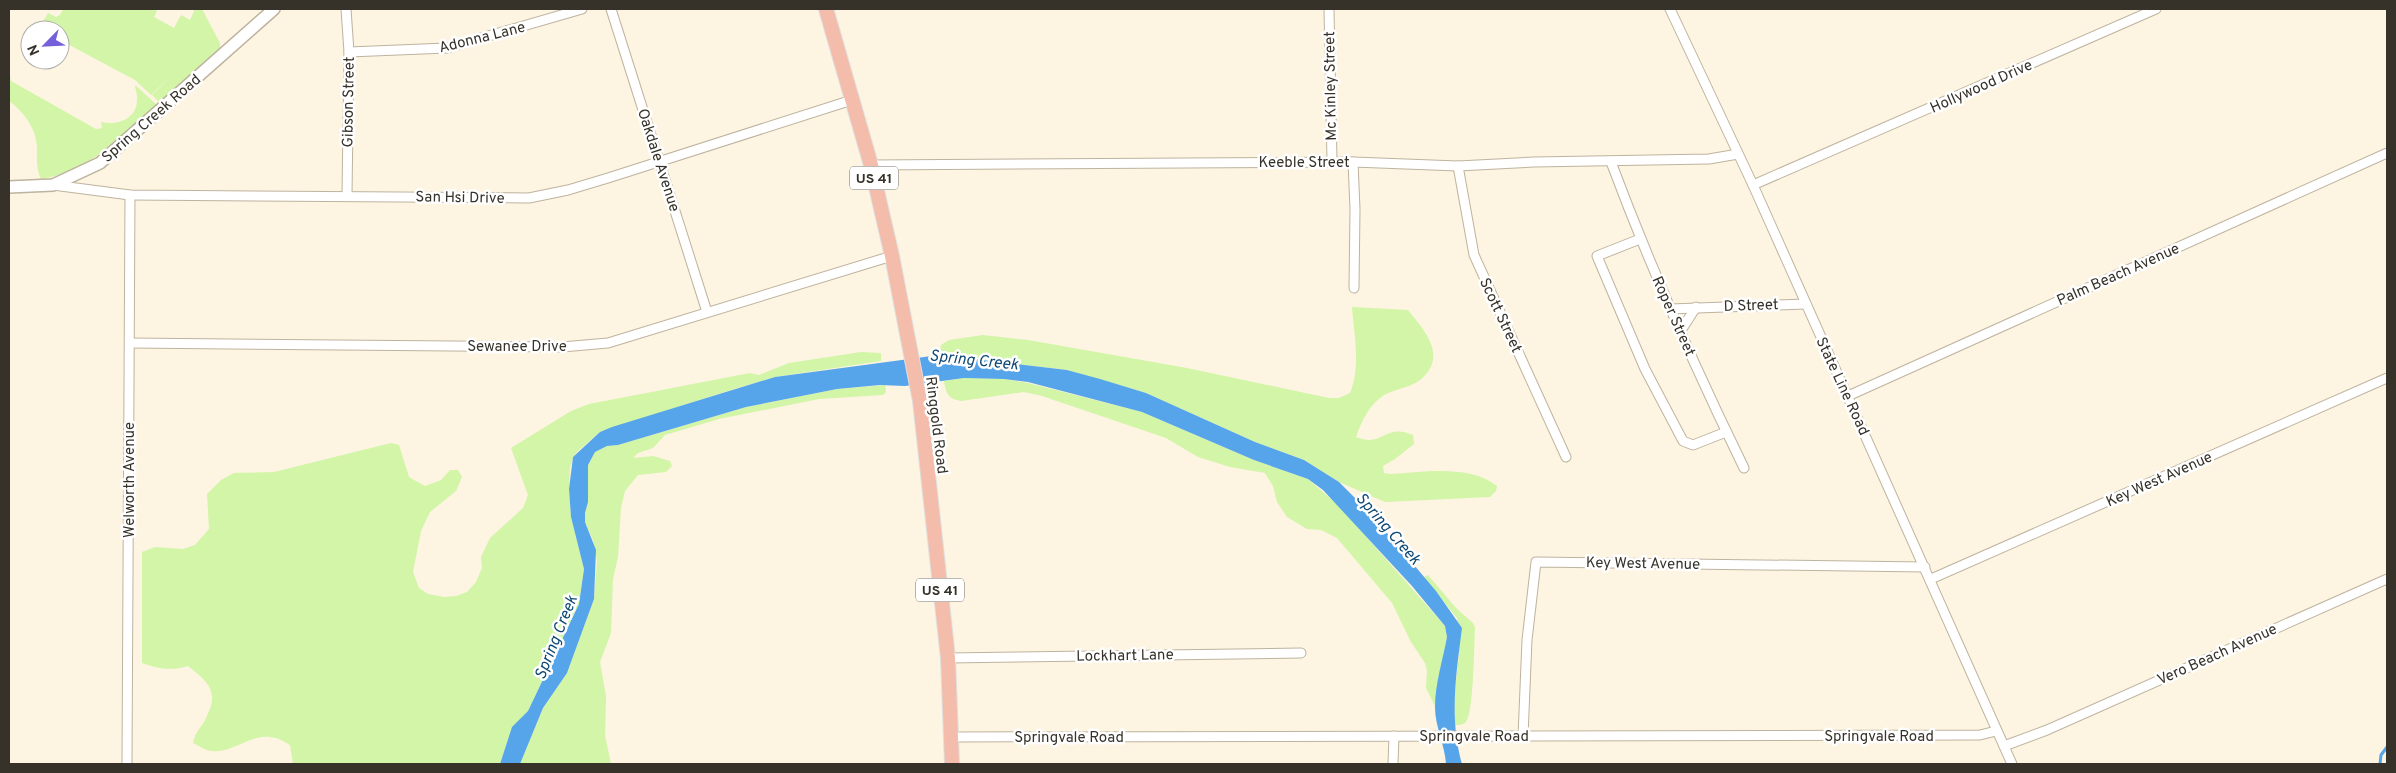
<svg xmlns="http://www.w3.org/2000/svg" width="2396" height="773" font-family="Overpass,sans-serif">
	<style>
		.green { fill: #d2f5a8 }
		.water { fill: #56a4ea }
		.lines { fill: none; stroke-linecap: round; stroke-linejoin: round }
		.stream { stroke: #56a4ea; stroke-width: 3 }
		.minor-casing { stroke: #beb39e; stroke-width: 11 }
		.tertiary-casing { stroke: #beb39e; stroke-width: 14 }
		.primary-casing { stroke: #dfdedd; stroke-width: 16 }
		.minor { stroke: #fff; stroke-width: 9 }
		.tertiary { stroke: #fff; stroke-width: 11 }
		.primary { stroke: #f4bcaa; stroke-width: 14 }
		.labels { text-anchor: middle; stroke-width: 5; stroke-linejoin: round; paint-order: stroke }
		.shield { fill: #fff; stroke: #727069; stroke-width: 1 }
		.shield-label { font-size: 14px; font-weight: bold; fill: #363229 }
		.street-label { font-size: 15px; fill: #363229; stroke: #fff }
		.water-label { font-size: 16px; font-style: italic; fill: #0d4774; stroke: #fff }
	</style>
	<rect width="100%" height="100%" fill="#fdf4e2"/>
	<!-- green -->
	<g class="green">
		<polygon points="63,9 152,9 157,11 154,17 174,28 181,15 190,20 195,9 202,9 220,43 220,48 159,102 152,95 176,72 151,95 135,80 60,40 60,30 39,29 48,13 56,17 60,15"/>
		<path d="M9 72 11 81 96 129 102 128 101 122C117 126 137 119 137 100 138 95 135 89 135 85L157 105C122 135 89 172 41 179 36 169 37 158 37 147 36 128 24 112 9 101Z"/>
		<path d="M1352 307 1408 310C1424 330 1449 356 1420 380 1409 388 1395 389 1384 395 1369 405 1362 420 1356 437 1360 438 1365 440 1369 440 1386 439 1390 425 1413 435L1414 444 1395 459 1383 466 1384 473 1391 474C1423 472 1470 464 1497 486L1496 491 1490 497 1385 502 1339 482 1304 460 1255 442 1146 393 1067 370 939 355 941 345 949 340 983 335 1028 340 1187 368 1329 398H1339L1350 393C1361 367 1354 335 1352 307Z"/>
		<path d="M861 352 881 353V361L775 377 737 388 600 432 578 451 573 457 570 468 569 489 571 517 584 569 579 604 528 711 512 728 500 764H293L290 745C255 721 236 758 207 750 203 749 198 745 193 743 195 733 199 730 204 722 220 693 211 684 188 666 171 671 159 669 142 663V552L155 547 183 549 195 545 209 529 207 494 221 480 234 473 274 472 391 443 399 445 409 477 425 486 441 480 450 470H458L462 477 456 491 430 512 421 531 413 572 419 588 428 594 444 597 456 596 467 592 476 582 482 568 481 557 490 538 523 508 528 495 511 448 571 411 589 404 750 373 759 375 789 363Z"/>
		<path d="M964 378 1004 379 1028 383 1142 412 1254 460 1308 479 1339 506 1445 626 1447 637 1435 706 1426 688 1427 671 1425 663 1411 642 1392 603 1337 538 1321 530 1307 529 1287 517 1277 502 1273 486 1265 473 1230 467 1198 457 1166 438 1042 396 1024 392 961 401C948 399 946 393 944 381Z"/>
		<polygon points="885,385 886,392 883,395 819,399 719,419 665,435 653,448 638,453 633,458 653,456 670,461 672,466 666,472 638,475 625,491 621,508 618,557 613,579 611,633 600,662 606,696 605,735 611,764 520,764 543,708 567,673 594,599 597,561 593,540 585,522 585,513 588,502 588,465 595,452 607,446 618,445 746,407 837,389"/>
		<path d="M1428 575 1456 608 1473 623 1475 627C1474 643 1474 712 1466 722 1463 725 1459 725 1455 725L1454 697 1459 655 1457 618 1424 577Z"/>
	</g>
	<!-- water -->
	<path class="water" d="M939 355 1067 370 1100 379 1146 393 1255 442 1304 460 1339 482 1370 513 1436 591 1462 628C1456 675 1449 718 1462 764H1446C1445 745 1435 727 1435 707 1435 684 1443 659 1447 637L1445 626 1412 586 1323 490 1308 479 1254 460 1142 412 1028 382 1004 379 964 378 905 386 880 385 837 389 746 407 618 445 607 446 595 452 588 465V502L585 513V522L596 550 594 599 567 673 543 708 520 764H500L512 727 528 711 579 604 584 569 571 517 569 489 573 457 600 432 612 427 775 377Z"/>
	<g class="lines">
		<!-- stream -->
		<polyline class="stream" points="2380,764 2381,755 2387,747"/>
		<defs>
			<g id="minor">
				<polyline points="346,9 349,52 347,195"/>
				<polyline points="611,9 707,312"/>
				<polyline points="1329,9 1332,162"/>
				<polyline points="1670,9 1753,185 2012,764"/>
				<polyline points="349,52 447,48 582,9"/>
				<polyline points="1353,162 1355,209 1354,288"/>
				<path d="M1611 162C1650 266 1695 368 1744 468"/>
				<polyline points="871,165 1353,162 1458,166 1534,162 1709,159 1738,154"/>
				<polyline points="1458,166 1474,255 1566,457"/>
				<polyline points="53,185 130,195 529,198 568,190 608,178 852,100"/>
				<polyline points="1753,185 2156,9"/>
				<polyline points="1640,239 1597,256 1645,369 1683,441 1693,445 1726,432"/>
				<polyline points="1670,309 1805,304"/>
				<polyline points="1680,332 1696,307"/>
				<polyline points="130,343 562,347 608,343 892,256"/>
				<polyline points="1848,396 2387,153"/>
				<polyline points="1931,579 2387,378"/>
				<polyline points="948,658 1301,653"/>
				<polyline points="1523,736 1527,640 1536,562 1925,567"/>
				<polyline points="952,737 1980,735 1996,731"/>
				<polyline points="2004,746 2047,730 2387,579"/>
				<polyline points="127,764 130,195"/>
				<polyline points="1393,764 1394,736"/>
			</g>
			<polyline id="tertiary" points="9,187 53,185 100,163 274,9"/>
			<polyline id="primary" points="826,9 871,165 892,256 920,401 948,658 952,764"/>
		</defs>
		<!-- minor casing -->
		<use href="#minor" class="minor-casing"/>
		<!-- tertiary casing -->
		<use href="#tertiary" class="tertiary-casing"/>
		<!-- primary casing -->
		<use href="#primary" class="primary-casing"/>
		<!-- minor -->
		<use href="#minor" class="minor"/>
		<!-- tertiary -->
		<use href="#tertiary" class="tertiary"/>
		<!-- primary -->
		<use href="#primary" class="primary"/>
	</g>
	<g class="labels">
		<!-- shield labels -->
		<g class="shield">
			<rect x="850" y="166.5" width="48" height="23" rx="4"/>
			<rect x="916" y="578.5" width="48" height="23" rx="4"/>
		</g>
		<g class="shield-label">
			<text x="874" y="183">US 41</text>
			<text x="940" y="595">US 41</text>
		</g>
		<!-- street labels -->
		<g class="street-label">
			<text transform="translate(482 37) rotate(-14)" y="5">Adonna Lane</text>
			<text transform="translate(1330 86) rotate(-91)" y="5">Mc Kinley Street</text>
			<text transform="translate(1981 86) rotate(-24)" y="5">Hollywood Drive</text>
			<text transform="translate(348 102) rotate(-89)" y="5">Gibson Street</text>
			<text transform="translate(151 118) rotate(-41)" y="5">Spring Creek Road</text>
			<text transform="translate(659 160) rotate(72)" y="5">Oakdale Avenue</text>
			<text x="1304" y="167">Keeble Street</text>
			<text transform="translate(460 197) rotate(1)" y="5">San Hsi Drive</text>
			<text transform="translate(2118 274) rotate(-24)" y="5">Palm Beach Avenue</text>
			<text transform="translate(1751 305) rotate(-2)" y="5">D Street</text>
			<text transform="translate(1501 315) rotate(65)" y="5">Scott Street</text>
			<text transform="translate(1674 316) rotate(66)" y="5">Roper Street</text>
			<text x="517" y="351">Sewanee Drive</text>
			<text transform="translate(1843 386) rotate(65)" y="5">State Line Road</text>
			<text transform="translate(937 425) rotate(83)" y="5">Ringgold Road</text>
			<text transform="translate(2159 479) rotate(-24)" y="5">Key West Avenue</text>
			<text transform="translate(129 480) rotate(-90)" y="5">Welworth Avenue</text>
			<text transform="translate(1643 563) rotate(1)" y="5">Key West Avenue</text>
			<text transform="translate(2217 654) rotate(-24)" y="5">Vero Beach Avenue</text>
			<text transform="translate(1125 655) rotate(-1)" y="5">Lockhart Lane</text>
			<text x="1474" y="741">Springvale Road</text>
			<text x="1879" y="741">Springvale Road</text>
			<text x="1069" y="742">Springvale Road</text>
		</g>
		<!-- water labels -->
		<g class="water-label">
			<text transform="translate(974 359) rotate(6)" y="6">Spring Creek</text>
			<text transform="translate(1389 528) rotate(49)" y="6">Spring Creek</text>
			<text transform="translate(555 637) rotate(-68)" y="6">Spring Creek</text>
		</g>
	</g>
	<!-- border -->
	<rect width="2396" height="773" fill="none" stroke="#363229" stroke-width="20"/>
	<!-- north arrow -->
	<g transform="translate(45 45) rotate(246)"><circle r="24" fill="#ffffff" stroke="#afada9"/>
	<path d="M0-4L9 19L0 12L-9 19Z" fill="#755fda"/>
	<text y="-8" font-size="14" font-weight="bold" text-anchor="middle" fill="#363229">N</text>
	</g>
</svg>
